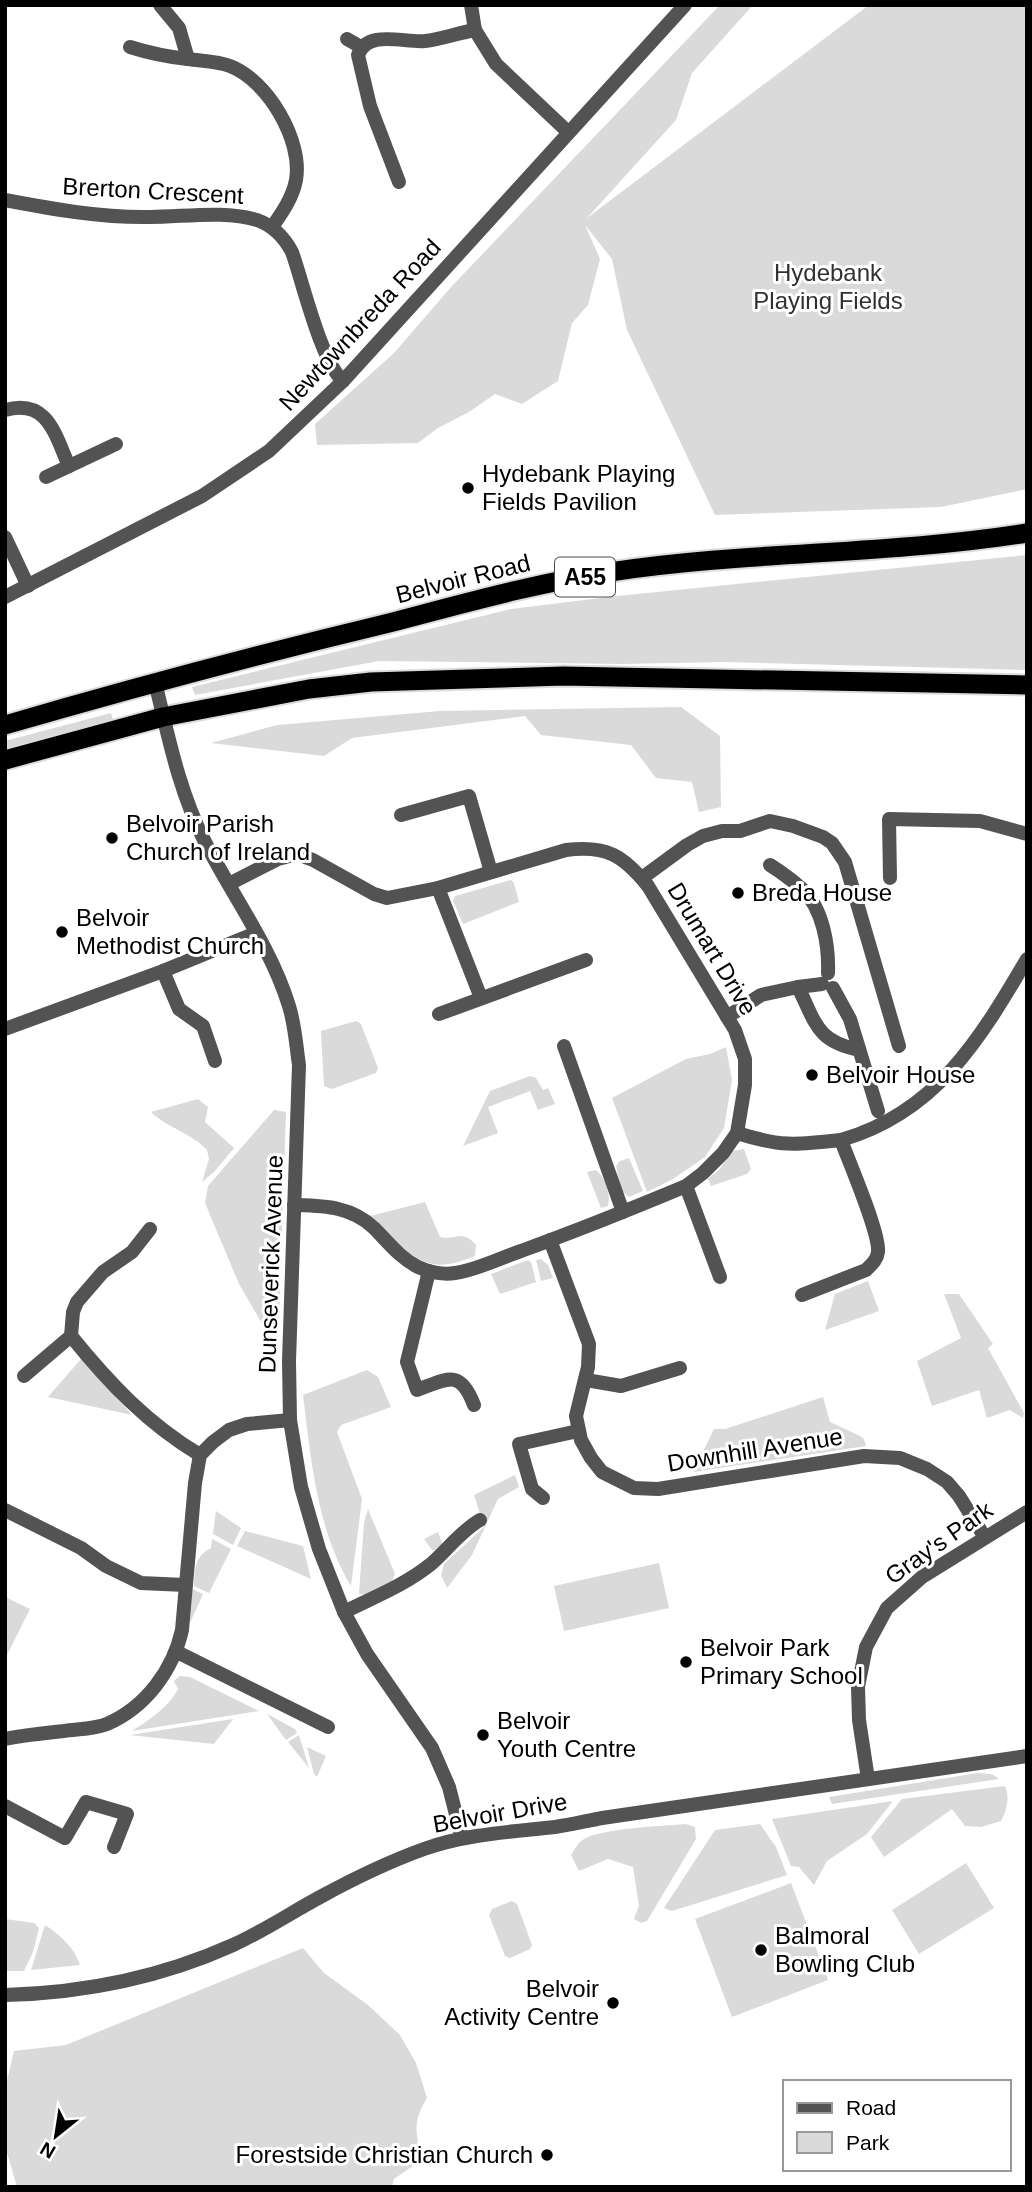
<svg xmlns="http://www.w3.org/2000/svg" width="1032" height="2192" font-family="Helvetica,sans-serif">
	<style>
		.green { fill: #dadada }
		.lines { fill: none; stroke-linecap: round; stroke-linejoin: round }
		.trunk-casing { stroke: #dbdbdb; stroke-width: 23 }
		.minor { stroke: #535353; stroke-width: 14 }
		.tertiary { stroke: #535353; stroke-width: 14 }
		.trunk { stroke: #000; stroke-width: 19 }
		.poi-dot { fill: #000; stroke: #fff; stroke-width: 2.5 }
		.labels { text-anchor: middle; stroke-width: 6; stroke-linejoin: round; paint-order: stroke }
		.shield { fill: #fff; stroke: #4c4c4c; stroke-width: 2 }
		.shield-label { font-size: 23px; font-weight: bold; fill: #000 }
		.street-label { font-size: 24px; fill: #000; stroke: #fff }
		.park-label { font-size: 24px; fill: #313131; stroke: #fff }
		.poi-label { font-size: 24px; fill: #000; stroke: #fff; text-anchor: start }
	</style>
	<rect width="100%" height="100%" fill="#fff"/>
	<!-- green -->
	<g class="green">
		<polygon points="720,5 753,5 692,73 676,120 587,218 869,5 1027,5 1027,489 941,507 715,515 627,330 612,259 585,225 600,259 588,305 572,323 558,381 522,404 495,394 469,412 438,428 418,443 317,445 315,424 394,353 452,286"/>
		<polygon points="1027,555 1027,670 724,662 622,664 379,661 195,695 192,687 511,609 617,596"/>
		<polygon points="681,707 720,736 721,807 699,812 692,782 656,778 631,745 541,735 525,716 352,738 324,756 211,743 277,725 440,711"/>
		<polygon points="111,713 113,720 5,750 5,741"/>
		<polygon points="511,880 514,883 519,902 463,924 453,901 455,896"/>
		<polygon points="356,1021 361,1024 378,1068 376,1073 332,1089 324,1086 321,1031"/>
		<polygon points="726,1047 732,1080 724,1128 705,1157 673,1179 647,1192 612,1098 686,1059 710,1054"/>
		<polygon points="530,1076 536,1078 543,1090 548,1088 555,1104 538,1110 530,1091 488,1107 498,1133 463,1146 490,1091"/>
		<path d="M198 1099 208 1107 205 1122 234 1148 214 1172 202 1182 209 1159 207 1150C192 1133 167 1128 151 1112Z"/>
		<polygon points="274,1110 286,1112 278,1351 239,1284 205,1203 208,1186"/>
		<polygon points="744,1149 751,1169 747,1174 711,1186 708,1179 719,1170 732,1151"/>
		<polygon points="629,1158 643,1191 629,1197 621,1190 616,1166 620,1161"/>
		<path d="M596 1170C605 1177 611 1195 608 1206L601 1208 587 1172Z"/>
		<path d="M425 1202 440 1237C456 1241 461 1228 476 1245L475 1256C467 1259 457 1263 448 1264 414 1270 393 1235 370 1216Z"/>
		<polygon points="541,1259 548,1265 553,1278 541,1281 536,1260"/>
		<polygon points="528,1260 531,1262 536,1282 500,1294 491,1274"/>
		<polygon points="868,1281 879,1311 825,1330 835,1294"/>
		<polygon points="944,1294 959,1294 993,1344 988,1348 1024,1413 1023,1418 1010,1410 987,1418 979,1390 932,1406 917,1361 961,1338"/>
		<polygon points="81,1359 132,1415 48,1397"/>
		<path d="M367 1370 378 1377 391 1407 341 1425 337 1432 362 1499 351 1586C317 1530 311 1460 303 1395Z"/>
		<polygon points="823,1397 830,1422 860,1436 864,1439 866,1446 693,1472 714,1429 725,1429"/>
		<polygon points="515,1475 519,1487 498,1499 472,1555 447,1588 441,1575 444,1564 484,1527 474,1495"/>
		<polygon points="368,1509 395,1574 392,1581 367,1595 359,1594 364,1523"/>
		<polygon points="216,1511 241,1528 233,1545 213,1534"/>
		<polygon points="245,1531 303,1546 311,1579 237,1546"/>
		<polygon points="438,1532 442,1543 438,1550 432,1550 424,1539"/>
		<path d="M212 1539 231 1549 209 1593 194 1586C195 1569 194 1557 211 1548Z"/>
		<polygon points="659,1563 669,1608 564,1631 554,1586"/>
		<polygon points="192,1589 203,1594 190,1623"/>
		<polygon points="5,1597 30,1609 5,1659"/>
		<path d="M180 1676 190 1677 259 1711 132 1731C148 1721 169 1707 178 1689L174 1681Z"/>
		<polygon points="267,1714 295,1729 297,1733 286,1740"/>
		<polygon points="233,1719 214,1744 130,1735"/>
		<polygon points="299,1735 309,1768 288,1742"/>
		<polygon points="307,1747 326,1756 317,1777 314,1774"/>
		<polygon points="978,1773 992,1774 999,1779 832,1804 829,1797"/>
		<path d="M1005 1786C1010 1798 1007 1809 1001 1821L981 1827 965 1826 952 1809 884 1857 871 1837 902 1799Z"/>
		<polygon points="893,1801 867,1834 827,1861 814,1885 799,1867 791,1866 772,1819"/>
		<path d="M686 1824 695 1827 696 1839 647 1921 641 1923 634 1919 639 1906 633 1867 608 1859 579 1871 571 1855C574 1851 577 1844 581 1841 597 1828 664 1826 686 1824Z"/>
		<polygon points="760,1824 776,1847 787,1875 672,1911 664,1908 715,1830"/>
		<polygon points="966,1863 994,1908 919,1954 892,1910"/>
		<polygon points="791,1883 828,1980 732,2017 695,1919"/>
		<polygon points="512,1901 517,1904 532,1945 530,1949 510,1958 505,1956 489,1915 492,1909"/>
		<polygon points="5,1919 34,1923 39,1928 33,1952 24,1971 5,1971"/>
		<path d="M45 1925C60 1935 74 1947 80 1965L31 1970Z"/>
		<path d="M303 1948 324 1973 368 2005 400 2035 416 2063 427 2098C414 2120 415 2128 420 2153L413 2166 394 2179 392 2187H17L5 2146V2089L14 2051 66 2045Z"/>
	</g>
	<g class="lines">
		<defs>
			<g id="trunk">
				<path d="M5 725C132 688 260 654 389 623 462 604 536 583 610 572 748 551 889 555 1027 533"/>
				<polyline points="5,760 163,717 309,689 371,682 564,676 1027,685"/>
			</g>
		</defs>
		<!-- trunk casing -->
		<use href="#trunk" class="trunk-casing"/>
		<!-- minor -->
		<g class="minor">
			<polyline points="160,5 179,28 188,59"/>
			<polyline points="471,5 475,30 496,64 568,132"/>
			<polyline points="347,39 361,47"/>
			<path d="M130 47C149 53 168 57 188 59 201 61 217 61 230 66 267 80 303 140 296 180 293 197 282 213 272 227"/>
			<path d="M399 182 370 106 358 55C367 29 404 43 425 41 441 39 458 33 475 30"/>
			<path d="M5 200C52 209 102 218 150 217 184 217 224 210 257 220 274 226 284 237 292 252 303 283 321 361 343 381"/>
			<path d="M5 410C48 398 55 435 69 466"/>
			<polyline points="46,477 116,444"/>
			<polyline points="5,537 28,586"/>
			<polyline points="401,815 469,796 491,872"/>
			<path d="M770 865C781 872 792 880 802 889 823 908 829 946 828 973"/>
			<polyline points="642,878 687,845 703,836 722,831 740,831 770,821 793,826 823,837 832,843 845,862 899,1046"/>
			<polyline points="890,878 889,819 980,821 1027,834"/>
			<path d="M229 884 278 859 297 854 313 860 374 894 387 898 438 888 566 850C606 845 623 855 648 886L735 1030 745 1059V1085L737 1133 723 1153 703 1173 686 1186C631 1209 576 1231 521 1251 500 1258 477 1270 455 1273 443 1275 428 1272 418 1267 400 1258 388 1242 374 1228 351 1206 324 1206 294 1205"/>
			<polyline points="438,888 481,998"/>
			<polyline points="163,971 179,1009 203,1026 215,1061"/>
			<path d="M798 987C816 1023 816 1041 859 1050"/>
			<polyline points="833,988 850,1019 878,1111"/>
			<polyline points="439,1014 586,960"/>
			<polyline points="727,1017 761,995 798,987 822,984"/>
			<polyline points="5,1029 163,971 256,933"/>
			<polyline points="564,1046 623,1212"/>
			<path d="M737 1133C781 1147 796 1145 841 1140 849 1162 880 1233 878 1252 877 1260 872 1264 866 1270L802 1295"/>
			<path d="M841 1140C936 1113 980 1039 1027 959"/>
			<polyline points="686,1186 720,1277"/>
			<path d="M150 1229 132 1252 103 1272 77 1302 73 1312 71 1336C109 1383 148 1424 200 1455"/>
			<polyline points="550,1240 589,1344 588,1367 576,1416 581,1440 591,1458 602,1472 634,1488 658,1489 864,1456 900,1458 927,1469 947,1482 959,1496 984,1536"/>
			<path d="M429 1271 407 1362 417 1390C447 1379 460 1368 474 1405"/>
			<polyline points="24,1376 71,1336"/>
			<polyline points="586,1380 621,1386 680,1368"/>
			<polyline points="543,1498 532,1489 519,1444 578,1431"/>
			<polyline points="5,1510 81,1548 106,1566 141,1583 185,1585"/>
			<path d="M344 1612C374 1597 405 1585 431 1564 448 1549 461 1531 480 1520"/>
			<polyline points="177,1652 328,1727"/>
			<path d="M5 1739C25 1735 44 1733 64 1731 78 1729 95 1729 107 1724 146 1707 173 1670 182 1630L195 1483 200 1455 213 1442 229 1430 247 1424 290 1420"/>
			<polyline points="868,1779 859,1720 858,1687 866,1647 887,1608 922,1577 1027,1512"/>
			<polyline points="5,1806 65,1838 86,1802 127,1814 114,1847"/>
		</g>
		<!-- tertiary -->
		<g class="tertiary">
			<polyline points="5,597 202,496 269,451 343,381 685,5"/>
			<path d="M155 682C168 735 179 791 204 840 232 895 271 947 289 1006 295 1025 296 1045 299 1065L289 1361 290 1420 301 1487 319 1549 344 1612 367 1654 432 1748 449 1787 462 1838"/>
			<path d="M5 1995C83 1993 162 1977 233 1945 264 1931 292 1912 322 1896 355 1878 388 1862 424 1849 466 1834 510 1832 555 1827 570 1825 586 1821 602 1818L1027 1756"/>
		</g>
		<!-- trunk -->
		<use href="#trunk" class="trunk"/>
	</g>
	<!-- markers -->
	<g class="poi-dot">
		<circle cx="468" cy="488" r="7"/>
		<circle cx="112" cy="838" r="7"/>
		<circle cx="738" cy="893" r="7"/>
		<circle cx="62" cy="932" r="7"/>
		<circle cx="812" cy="1075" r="7"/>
		<circle cx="686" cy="1662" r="7"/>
		<circle cx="483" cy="1735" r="7"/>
		<circle cx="761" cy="1950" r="7"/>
		<circle cx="613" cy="2003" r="7"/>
		<circle cx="547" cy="2155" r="7"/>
	</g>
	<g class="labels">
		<!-- shield labels -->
		<rect class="shield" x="555" y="557.5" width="60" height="39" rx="5"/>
		<g class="shield-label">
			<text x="585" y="585">A55</text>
		</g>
		<!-- street labels -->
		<g class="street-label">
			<text transform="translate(153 191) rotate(3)" y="8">Brerton Crescent</text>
			<text transform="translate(360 325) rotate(-47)" y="8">Newtownbreda Road</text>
			<text transform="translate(463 579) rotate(-14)" y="8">Belvoir Road</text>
			<text transform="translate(712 949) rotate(59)" y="8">Drumart Drive</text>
			<text transform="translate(271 1264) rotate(-88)" y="8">Dunseverick Avenue</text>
			<text transform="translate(755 1450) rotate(-9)" y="8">Downhill Avenue</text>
			<text transform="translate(939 1543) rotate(-35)" y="8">Gray's Park</text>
			<text transform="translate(500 1813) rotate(-10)" y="8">Belvoir Drive</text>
		</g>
		<!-- park labels -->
		<g class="park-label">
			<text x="828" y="281">Hydebank<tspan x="828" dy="28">Playing Fields</tspan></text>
		</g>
		<!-- poi labels -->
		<g class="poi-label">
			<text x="482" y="482">Hydebank Playing<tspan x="482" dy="28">Fields Pavilion</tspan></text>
			<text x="126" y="832">Belvoir Parish<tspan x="126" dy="28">Church of Ireland</tspan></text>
			<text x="752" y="901">Breda House</text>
			<text x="76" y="926">Belvoir<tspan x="76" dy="28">Methodist Church</tspan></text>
			<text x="826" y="1083">Belvoir House</text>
			<text x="700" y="1656">Belvoir Park<tspan x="700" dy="28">Primary School</tspan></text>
			<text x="497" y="1729">Belvoir<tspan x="497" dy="28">Youth Centre</tspan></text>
			<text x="775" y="1944">Balmoral<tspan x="775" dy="28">Bowling Club</tspan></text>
			<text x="599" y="1997" text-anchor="end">Belvoir<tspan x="599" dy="28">Activity Centre</tspan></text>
			<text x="533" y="2163" text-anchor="end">Forestside Christian Church</text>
		</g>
	</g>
	<!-- border -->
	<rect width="1032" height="2192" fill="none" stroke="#000000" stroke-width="14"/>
	<!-- legend -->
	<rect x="783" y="2080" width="228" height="91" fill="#ffffff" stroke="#999999" stroke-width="2"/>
	<rect x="797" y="2103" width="35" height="10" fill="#535353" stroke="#999999" stroke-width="2"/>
	<text x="846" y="2115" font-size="21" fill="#000000">Road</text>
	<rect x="797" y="2132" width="35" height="21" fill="#dadada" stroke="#999999" stroke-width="2"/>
	<text x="846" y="2150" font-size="21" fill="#000000">Park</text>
	<!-- north arrow -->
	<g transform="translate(56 2136) rotate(210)" stroke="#ffffff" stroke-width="5" paint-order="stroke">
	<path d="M0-5L12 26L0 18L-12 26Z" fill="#000000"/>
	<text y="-10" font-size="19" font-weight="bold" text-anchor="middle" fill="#000000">N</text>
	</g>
</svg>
